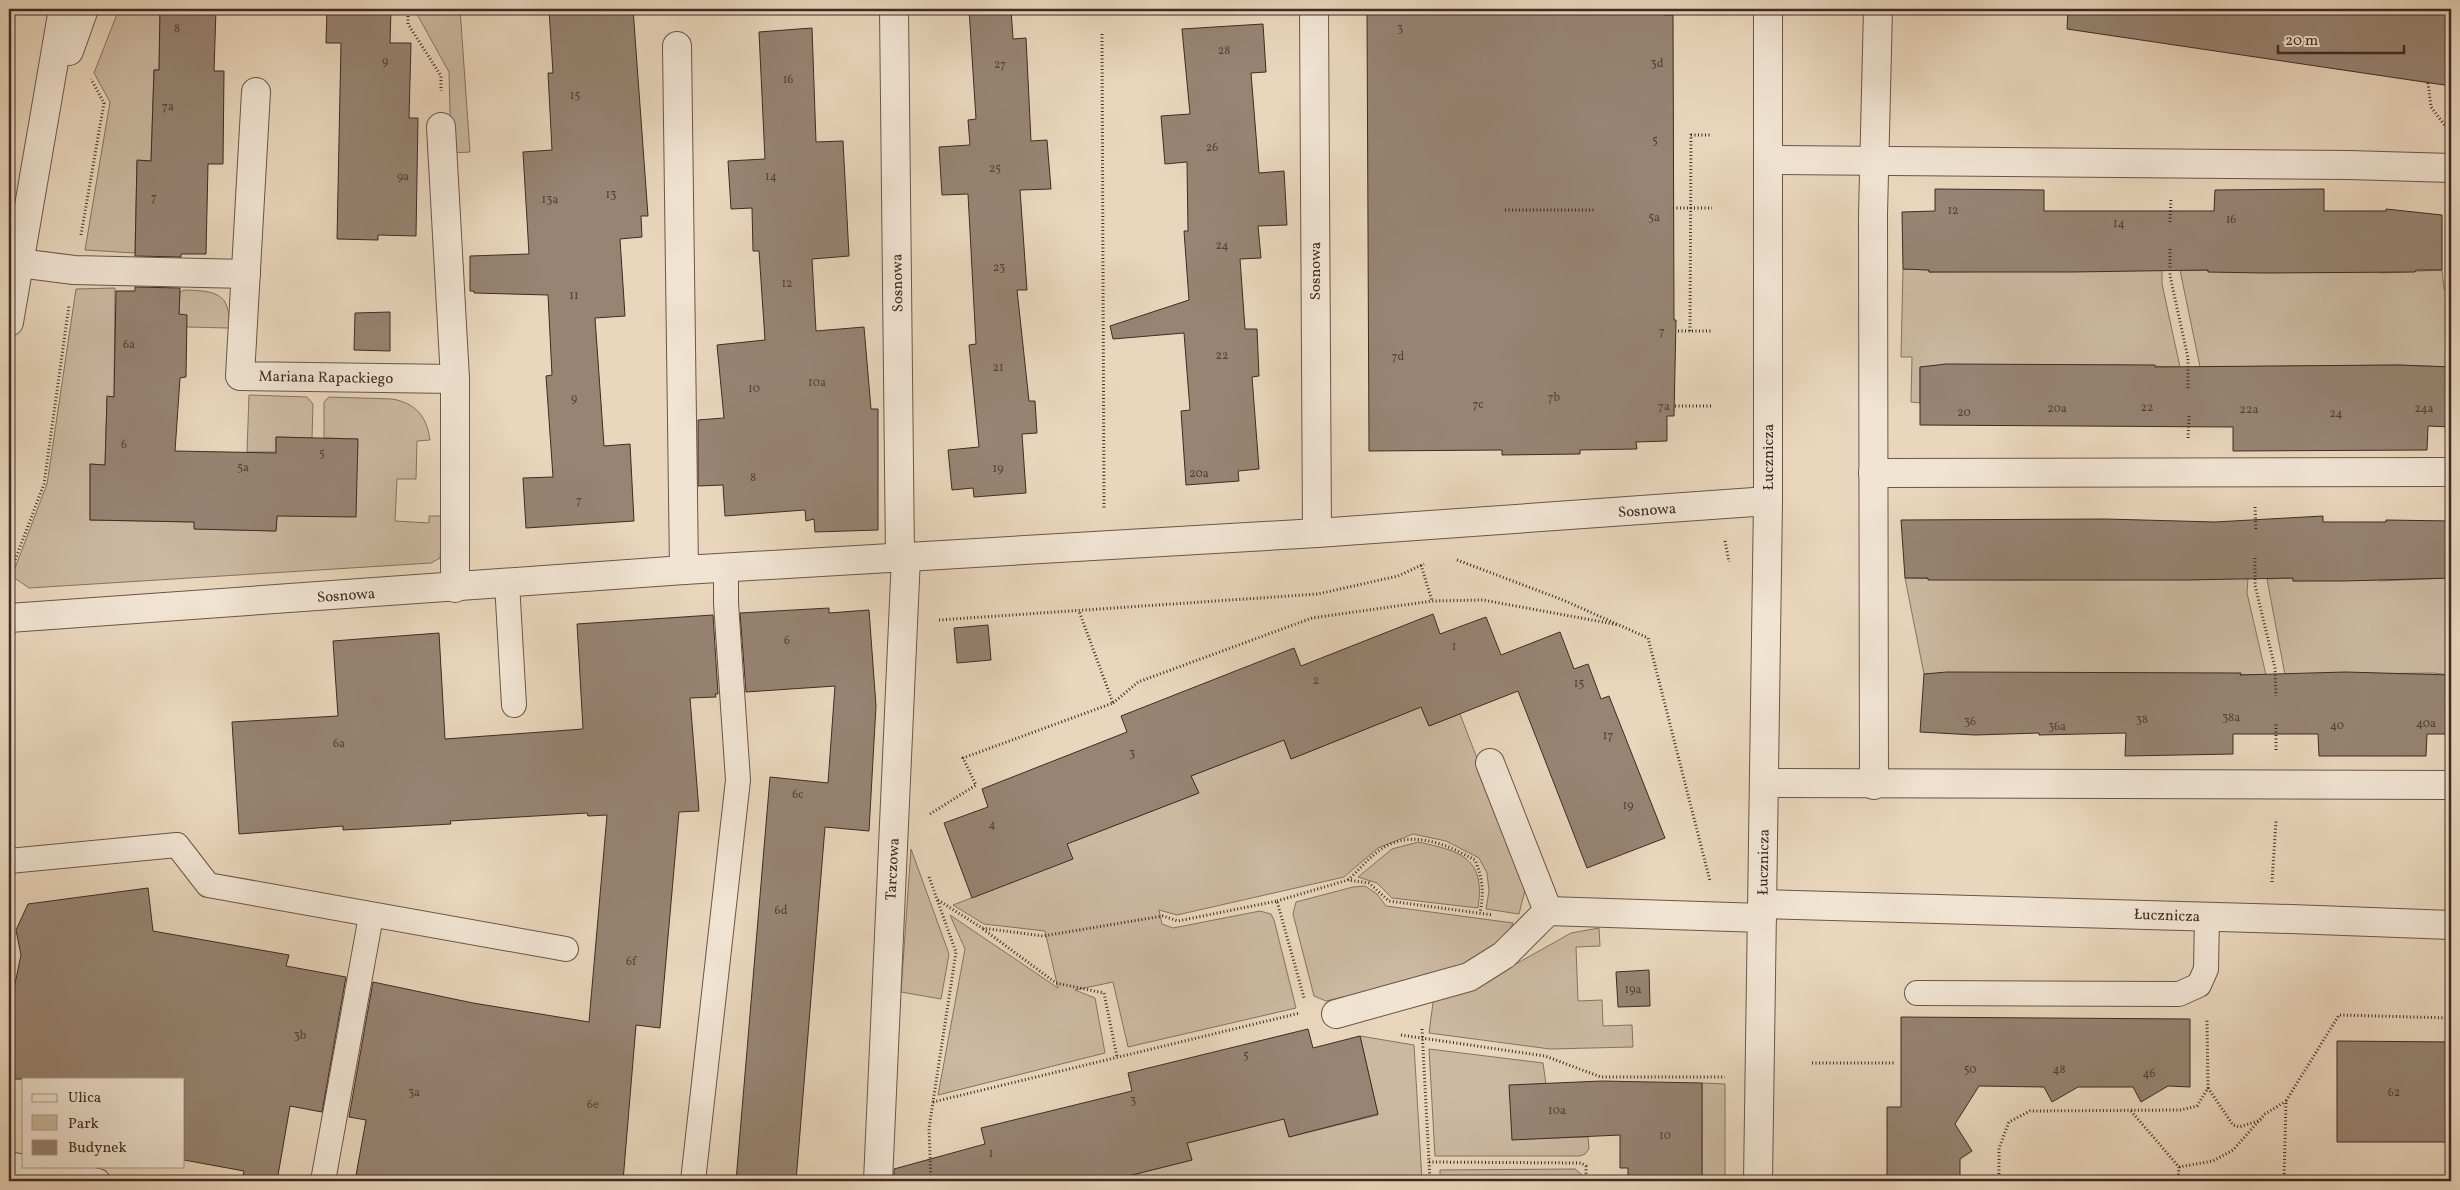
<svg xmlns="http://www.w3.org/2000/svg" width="2460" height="1190" font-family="Vollkorn,serif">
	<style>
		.green { fill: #ccb9a2; stroke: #867263 }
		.building { fill: #978473; stroke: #3f2b24 }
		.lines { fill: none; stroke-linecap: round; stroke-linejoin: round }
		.lane-casing { stroke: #6a564a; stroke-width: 26 }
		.street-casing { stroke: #6a564a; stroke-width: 30 }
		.path { stroke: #3f2b24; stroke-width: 3; stroke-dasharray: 1 2.5; stroke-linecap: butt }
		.lane { stroke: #f1e4d3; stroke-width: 24 }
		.street { stroke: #f1e4d3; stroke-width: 28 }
		.labels { text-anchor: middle; stroke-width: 4; stroke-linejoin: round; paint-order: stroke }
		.number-label { font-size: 12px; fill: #554138 }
		.street-label { font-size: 15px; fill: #3f2b24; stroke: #f1e4d3 }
	</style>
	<rect width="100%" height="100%" fill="#e9d6bc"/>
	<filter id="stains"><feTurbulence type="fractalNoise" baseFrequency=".004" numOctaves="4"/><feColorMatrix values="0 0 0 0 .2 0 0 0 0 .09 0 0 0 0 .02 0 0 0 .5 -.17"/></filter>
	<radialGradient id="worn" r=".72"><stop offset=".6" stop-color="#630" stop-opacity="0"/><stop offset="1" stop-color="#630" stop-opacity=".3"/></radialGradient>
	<!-- green -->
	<g class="green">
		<polygon points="119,9 160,9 159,70 154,70 151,161 137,161 135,253 85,250 110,102 94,73"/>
		<polygon points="417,9 460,9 470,152 451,153 449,72 418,16"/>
		<polygon points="1903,269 1929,270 1929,272 2162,270 2162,284 2180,367 2120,365 1920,367 1920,403 1911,402 1912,357 1901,357"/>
		<polygon points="2180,270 2380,271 2380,273 2442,270 2444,289 2451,290 2451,367 2399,365 2200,367"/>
		<path d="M115 288 114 397H107L105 465 90 464V520L194 522 195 529 276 531 277 516 358 439 324 438V402L329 397 392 399C416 403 427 417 430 440L417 441 416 479H397L395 521 429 523V516H443L440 558 431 563 29 588 12 576 47 484 76 289Z"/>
		<path d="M184 290C215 291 231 292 229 328L187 327 179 314 180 292Z"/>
		<polygon points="249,395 307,397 313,404 312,438 276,437 276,452 247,452"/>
		<polygon points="1905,578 2014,580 2186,578 2187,580 2248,578 2247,593 2266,675 2155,673 1924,674"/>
		<polygon points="2293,578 2293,581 2379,578 2379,581 2451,578 2451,675 2433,673 2285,675 2267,579"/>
		<polygon points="1421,707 1429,726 1460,714 1526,886 1519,914 1486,909 1489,891 1487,873 1479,858 1446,841 1413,834 1378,848 1344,877 1177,915 1159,910 1162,924 1173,928 1260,911 1271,914 1274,920 1296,1008 1128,1047 1113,982 1075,990 1095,998 1105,1053 938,1095 965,949 950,915 1058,988 1045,931 984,924 953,905 1072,859 1064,836 1077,840 1198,793 1191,776 1273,744 1281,733 1291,759"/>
		<path d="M1418 842C1461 851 1486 858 1478 908L1392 898 1377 883 1358 877 1392 849Z"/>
		<polygon points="911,849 949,954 941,999 901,992"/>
		<polygon points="1365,886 1377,894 1386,906 1513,923 1509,933 1492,954 1441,974 1326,1001 1314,996 1293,914 1296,902 1353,887"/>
		<polygon points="1599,928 1600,946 1576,947 1578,1001 1602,1000 1603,1026 1632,1025 1633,1047 1550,1049 1429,1033 1434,995 1482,983 1571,933"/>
		<polygon points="1360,1036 1414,1045 1422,1181 1108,1181 1192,1160 1187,1143 1275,1121 1282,1112 1289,1137 1378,1115"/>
		<polygon points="1429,1049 1543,1063 1546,1084 1512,1139 1588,1137 1589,1149 1585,1154 1580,1156 1435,1156"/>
		<polygon points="1702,1083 1725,1084 1725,1181 1702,1181"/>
		<polygon points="1575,1169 1581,1174 1582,1181 1440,1181 1440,1170"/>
	</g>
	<!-- building -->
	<g class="building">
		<polygon points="160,9 216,9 214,71 224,71 223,164 208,164 206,254 181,254 181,257 135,256 137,160 151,161 154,70 159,70"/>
		<polygon points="327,9 391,9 390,43 411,43 409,118 418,118 416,236 378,235 378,240 337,239 341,43 326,43"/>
		<polygon points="549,9 633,9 648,216 641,216 642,237 620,239 625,316 595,318 604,446 630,444 634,521 526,528 523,478 553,477 546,376 552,375 548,295 474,293 474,291 470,291 470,256 529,254 523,152 552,150 548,73 553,73"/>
		<polygon points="969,9 1011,9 1013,39 1026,38 1031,141 1047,140 1051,189 1020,190 1027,290 1017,290 1029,401 1035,401 1037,433 1022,434 1026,493 974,497 973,488 952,490 948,450 979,447 969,345 976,344 968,194 942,195 939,147 970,145 968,120 976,119"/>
		<polygon points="1367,9 1664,9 1664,15 1673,15 1674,320 1676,320 1674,416 1667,416 1667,441 1636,442 1637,449 1580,450 1580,454 1502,455 1502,450 1369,451"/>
		<polygon points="2068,9 2433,9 2451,11 2451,86 2067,29"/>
		<polygon points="1263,24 1266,72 1251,73 1259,173 1284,171 1287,225 1258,226 1261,258 1240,259 1245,329 1257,329 1259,376 1252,377 1259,469 1238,471 1239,481 1186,485 1181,411 1190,410 1184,333 1113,339 1110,326 1189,300 1184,231 1188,231 1187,162 1165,164 1161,116 1190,114 1182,29"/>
		<polygon points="812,28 816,142 843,141 849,256 812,259 816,331 864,327 871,409 878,409 878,530 815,532 814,519 806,521 805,510 725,516 723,485 698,486 698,420 724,418 717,345 765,340 759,251 753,251 752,208 731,209 728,161 765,159 759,32"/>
		<polygon points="1935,189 2044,190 2044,211 2214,211 2215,190 2324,189 2324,211 2386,211 2386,209 2442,215 2442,270 2416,270 2415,272 2263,273 2208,272 2208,270 2071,272 1929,272 1929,270 1903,269 1902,212 1935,211"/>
		<polygon points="135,287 180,288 179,314 187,315 186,377 180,378 175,451 276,453 276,437 358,439 356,517 277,516 276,531 194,529 194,522 90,520 90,464 105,465 107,396 114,397 116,291 135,291"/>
		<polygon points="390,312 390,351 354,350 355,313"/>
		<polygon points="1946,364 2155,365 2155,367 2398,365 2451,367 2451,427 2428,426 2427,450 2233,451 2233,427 1920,425 1920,367"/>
		<polygon points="2323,516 2323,522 2386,522 2386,520 2451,521 2451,578 2344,581 2293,581 2293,578 2186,580 1928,580 1928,578 1905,578 1901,520 2106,519 2215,522"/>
		<polygon points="829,608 829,613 869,610 876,706 869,831 825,827 796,1181 736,1181 770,777 828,783 835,686 746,692 740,613"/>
		<polygon points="1433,614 1440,634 1486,617 1501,655 1560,632 1574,669 1588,664 1601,699 1609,696 1665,838 1587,868 1518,691 1429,726 1421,707 1291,759 1284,740 1191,776 1199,793 1067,844 1073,859 972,898 944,823 988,807 982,789 1127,732 1121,716 1294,648 1301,666"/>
		<polygon points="713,615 718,694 715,694 716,697 690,698 699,811 679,812 660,1028 636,1025 623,1181 355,1181 366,1120 349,1117 373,982 473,1003 589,1022 607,815 588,816 587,813 450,821 451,824 343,830 343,826 239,834 232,722 338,716 333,641 439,633 445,739 583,729 577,624"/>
		<polygon points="988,625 991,660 957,663 954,628"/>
		<polygon points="1947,672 2241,673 2240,675 2346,672 2451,675 2451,734 2427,734 2426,756 2319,756 2318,734 2233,734 2233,754 2125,756 2126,733 2039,735 2039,733 1975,735 1920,732 1924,674"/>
		<polygon points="148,888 153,931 289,955 286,966 346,977 322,1112 290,1106 277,1181 242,1181 244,1171 184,1160 184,1079 9,1079 9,1012 21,955 16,930 28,904"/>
		<polygon points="1649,970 1650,1006 1618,1007 1616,972"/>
		<polygon points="1901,1017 2190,1019 2190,1087 2168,1086 2141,1102 2133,1087 2078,1087 2052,1102 2044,1087 1979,1086 1955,1124 1972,1151 1960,1159 1960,1181 1887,1181 1887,1107 1901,1107"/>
		<polygon points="1308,1029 1313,1048 1360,1036 1378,1114 1289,1137 1284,1119 1187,1143 1192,1160 1108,1181 894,1181 894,1169 985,1144 981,1128 1132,1091 1128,1073"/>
		<polygon points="2337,1041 2451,1042 2451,1142 2337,1142"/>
		<polygon points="1602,1081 1702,1083 1702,1181 1628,1181 1628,1168 1620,1168 1620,1135 1512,1140 1509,1085"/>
	</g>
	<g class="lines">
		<defs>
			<g id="lane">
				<polyline points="507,583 514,705"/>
				<polyline points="9,861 177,845 208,885 566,949"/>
				<polyline points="1917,993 2179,994 2199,985 2206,969 2207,917"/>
				<polyline points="9,1164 98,1181"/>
				<polyline points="323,1181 371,916"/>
				<polyline points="693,1181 738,780 726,603 726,568"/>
			</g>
			<g id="street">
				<polyline points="894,9 900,558"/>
				<polyline points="1314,9 1317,533"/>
				<polyline points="677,46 684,570"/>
				<polyline points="69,51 84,9"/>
				<polyline points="256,92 240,376 455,379"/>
				<polyline points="441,127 455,379 455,588"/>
				<polyline points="1768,160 2349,165 2451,168"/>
				<polyline points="19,263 74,270 246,274"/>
				<polyline points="9,322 63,9"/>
				<polyline points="1873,473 2451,472"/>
				<polyline points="9,618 684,570 1317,533 1768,501"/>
				<polyline points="1490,763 1548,911"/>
				<polyline points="1764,783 2451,785"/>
				<polyline points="1874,785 1873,214 1878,9"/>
				<polyline points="1763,904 2291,919 2451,925"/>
				<polyline points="1336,1014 1469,977 1504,955 1548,911 1762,918"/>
				<polyline points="878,1181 906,557"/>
				<polyline points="1758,1181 1768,501 1768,9"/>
			</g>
		</defs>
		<!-- lane casing -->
		<use href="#lane" class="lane-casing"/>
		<!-- street casing -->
		<use href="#street" class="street-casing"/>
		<!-- path -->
		<g class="path">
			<polyline points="408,9 408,24 441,76 441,91"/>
			<polyline points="1102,34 1104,508"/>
			<polyline points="2428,83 2431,107 2449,131"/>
			<polyline points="1673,208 1712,208"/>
			<polyline points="1505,210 1596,210"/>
			<polyline points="2170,222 2171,198"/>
			<polyline points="81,235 104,103 91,79"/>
			<polyline points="2170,249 2170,276 2188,358 2188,388"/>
			<polyline points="1678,331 1711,331"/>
			<polyline points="1690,331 1691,135 1712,135"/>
			<polyline points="1675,406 1711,406"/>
			<polyline points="2188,438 2189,416"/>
			<polyline points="2255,507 2256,530"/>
			<polyline points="1725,541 1729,562"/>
			<polyline points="2255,558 2255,585 2275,668 2276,696"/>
			<polyline points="1457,560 1563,600 1648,638 1710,881"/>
			<polyline points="1421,565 1432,601"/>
			<polyline points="9,576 44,484 69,305"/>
			<polyline points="939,620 1318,594 1398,576 1424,564"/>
			<polyline points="1113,703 1138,682 1312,618 1432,601 1483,600 1619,625"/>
			<polyline points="2276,750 2276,723"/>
			<polyline points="930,814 976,785 963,758 1113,703 1079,611"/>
			<polyline points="929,877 956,952 929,1128 931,1181"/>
			<path d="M1348 880C1359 870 1370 856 1383 848 1413 829 1448 845 1475 860 1483 879 1484 893 1480 913"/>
			<polyline points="2272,882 2276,821"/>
			<polyline points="938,900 982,928 1043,936 1163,916 1178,921 1277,901 1304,998"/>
			<polyline points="1277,901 1348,880 1369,883 1389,901 1493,915"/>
			<polyline points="983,929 1056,983 1104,993 1117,1057"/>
			<polyline points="1422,1029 1430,1181"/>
			<polyline points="1401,1035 1545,1056 1601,1077 1725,1077"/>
			<polyline points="1812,1063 1896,1063"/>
			<polyline points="2208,1088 2233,1125 2239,1127 2261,1120"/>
			<polyline points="933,1102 1300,1013"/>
			<polyline points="2131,1111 2179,1167 2178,1181"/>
			<polyline points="1429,1162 1581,1163 1586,1166 1586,1181"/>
			<polyline points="2179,1167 2213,1161 2233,1150 2265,1114 2286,1101"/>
			<polyline points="1999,1181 1999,1148 2009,1122 2030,1111 2181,1110 2197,1106 2208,1088 2207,1020"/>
			<polyline points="2284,1181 2286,1101 2339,1015 2451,1018"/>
		</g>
		<!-- lane -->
		<use href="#lane" class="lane"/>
		<!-- street -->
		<use href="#street" class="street"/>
	</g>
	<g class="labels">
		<!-- number labels -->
		<g class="number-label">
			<text x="177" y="32">8</text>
			<text x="1400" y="32">3</text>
			<text x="1224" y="54">28</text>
			<text x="385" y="65">9</text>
			<text x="1657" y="67">3d</text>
			<text x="1000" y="68">27</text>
			<text x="788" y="83">16</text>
			<text x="575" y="99">15</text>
			<text x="168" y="110">7a</text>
			<text x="1655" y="144">5</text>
			<text x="1212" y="151">26</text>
			<text x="995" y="172">25</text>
			<text x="403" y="180">9a</text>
			<text x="771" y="180">14</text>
			<text x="611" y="198">13</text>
			<text x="154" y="201">7</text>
			<text x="550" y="203">13a</text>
			<text x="1953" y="214">12</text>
			<text x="1654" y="221">5a</text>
			<text x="2231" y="223">16</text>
			<text x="2119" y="227">14</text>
			<text x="1222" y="249">24</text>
			<text x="999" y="271">23</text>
			<text x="787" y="287">12</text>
			<text x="574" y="299">11</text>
			<text x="1662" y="335">7</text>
			<text x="129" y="348">6a</text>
			<text x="1222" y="359">22</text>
			<text x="1398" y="360">7d</text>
			<text x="998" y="371">21</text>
			<text x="817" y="386">10a</text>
			<text x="754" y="392">10</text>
			<text x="1554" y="401">7b</text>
			<text x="574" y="402">9</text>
			<text x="1478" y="408">7c</text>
			<text x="1664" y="410">7a</text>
			<text x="2147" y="411">22</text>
			<text x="2057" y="412">20a</text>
			<text x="2424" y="412">24a</text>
			<text x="2249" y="413">22a</text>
			<text x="1964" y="416">20</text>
			<text x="2336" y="417">24</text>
			<text x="124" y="448">6</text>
			<text x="322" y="457">5</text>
			<text x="243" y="471">5a</text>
			<text x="998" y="472">19</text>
			<text x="1199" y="477">20a</text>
			<text x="753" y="481">8</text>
			<text x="579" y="504">7</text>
			<text x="787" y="644">6</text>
			<text x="1454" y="650">1</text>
			<text x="1316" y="684">2</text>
			<text x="1579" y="687">15</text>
			<text x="2231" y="721">38a</text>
			<text x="2142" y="723">38</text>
			<text x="1970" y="725">36</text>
			<text x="2426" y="727">40a</text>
			<text x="2337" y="729">40</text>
			<text x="2057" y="730">36a</text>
			<text x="1608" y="739">17</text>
			<text x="339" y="747">6a</text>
			<text x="1132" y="757">3</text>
			<text x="798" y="798">6c</text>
			<text x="1628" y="809">19</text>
			<text x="992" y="828">4</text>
			<text x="781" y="914">6d</text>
			<text x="631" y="965">6f</text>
			<text x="1633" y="993">19a</text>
			<text x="300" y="1039">3b</text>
			<text x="1246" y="1059">5</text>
			<text x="1970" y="1073">50</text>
			<text x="2059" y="1073">48</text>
			<text x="2149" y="1077">46</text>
			<text x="414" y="1096">3a</text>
			<text x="2394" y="1096">62</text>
			<text x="1133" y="1104">3</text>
			<text x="593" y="1108">6e</text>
			<text x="1557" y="1114">10a</text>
			<text x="1665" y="1139">10</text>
			<text x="991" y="1157">1</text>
		</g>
		<!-- street labels -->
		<g class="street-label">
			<text transform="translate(1315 271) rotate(-90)" y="5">Sosnowa</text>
			<text transform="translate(897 283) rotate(-91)" y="5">Sosnowa</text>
			<text transform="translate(326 377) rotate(1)" y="5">Mariana Rapackiego</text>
			<text transform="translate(1768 457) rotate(-90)" y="5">Łucznicza</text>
			<text transform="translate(1647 510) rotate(-4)" y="5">Sosnowa</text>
			<text transform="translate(346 595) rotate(-4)" y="5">Sosnowa</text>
			<text transform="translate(1763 862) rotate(-89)" y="5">Łucznicza</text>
			<text transform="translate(892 869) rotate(-87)" y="5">Tarczowa</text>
			<text transform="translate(2167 915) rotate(2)" y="5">Łucznicza</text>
		</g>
	</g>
	<!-- margin -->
	<rect width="2460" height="1190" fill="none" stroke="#e9d6bc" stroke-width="30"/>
	<rect x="10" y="10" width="2440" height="1170" fill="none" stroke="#3f2b24" stroke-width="2.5"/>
	<rect x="15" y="15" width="2430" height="1160" fill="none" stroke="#3f2b24"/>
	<!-- legend -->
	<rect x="22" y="1078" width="162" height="90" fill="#f1e4d3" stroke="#aa9a8d"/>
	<rect x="32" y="1094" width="25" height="8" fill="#f1e4d3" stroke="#aa9a8d"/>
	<text x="68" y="1102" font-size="15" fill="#3f2b24">Ulica</text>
	<rect x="32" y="1115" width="25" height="15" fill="#ccb9a2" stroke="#aa9a8d"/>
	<text x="68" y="1128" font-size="15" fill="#3f2b24">Park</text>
	<rect x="32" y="1140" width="25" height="15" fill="#978473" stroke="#aa9a8d"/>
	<text x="68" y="1152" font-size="15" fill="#3f2b24">Budynek</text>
	<!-- scale -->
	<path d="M2278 45v8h126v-8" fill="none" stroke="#3f2b24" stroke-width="2.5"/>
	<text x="2285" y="45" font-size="15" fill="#3f2b24" stroke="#f1e4d3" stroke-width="4" paint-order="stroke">20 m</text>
	<rect width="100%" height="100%" filter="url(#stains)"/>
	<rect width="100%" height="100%" fill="url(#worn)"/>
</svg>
